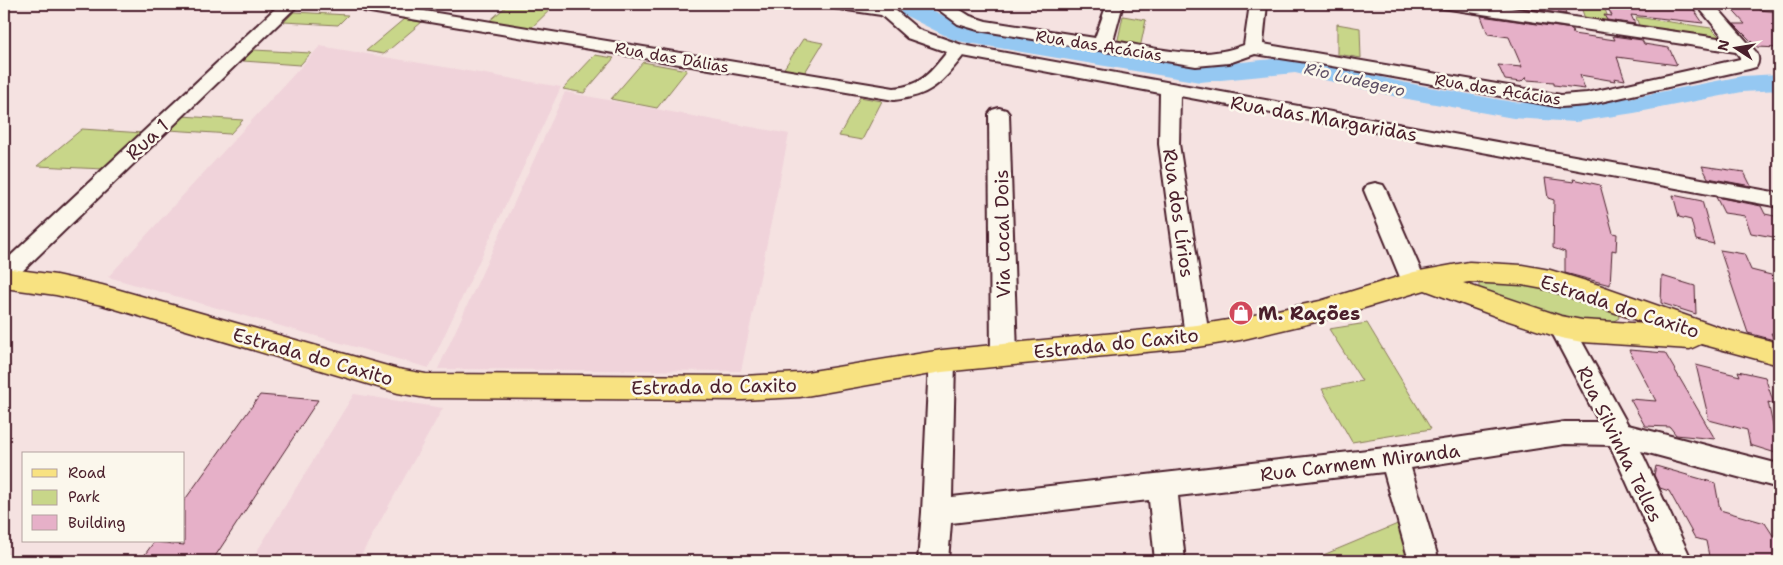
<svg xmlns="http://www.w3.org/2000/svg" width="1783" height="565" font-family="'Shantell Sans',sans-serif">
	<style>
		.built { fill: #f0d3da }
		.green { fill: #c8d689; stroke: #897a5a }
		.lines { fill: none; stroke-linecap: round; stroke-linejoin: round }
		.river { fill: #95c8f2; fill-rule: evenodd }
		.building { fill: #e6b0c8; stroke: #4a1f2b }
		.minor-casing { stroke: #4a1f2b; stroke-width: 4 }
		.major-casing { stroke: #4a1f2b; stroke-width: 3 }
		.minor { fill: #fbf7ec; fill-rule: evenodd }
		.major { fill: #f8e281; fill-rule: evenodd }
		.labels { text-anchor: middle; stroke-width: 5; stroke-linejoin: round; paint-order: stroke }
		.far-street-label { font-size: 16px; fill: #4a1f2b; stroke: #fbf7ec }
		.far-water-label { font-size: 16px; font-style: italic; fill: #605267; stroke: #fbf7ec }
		.street-label { font-size: 19px; fill: #4a1f2b; stroke: #fbf7ec }
		.poi-label { font-size: 19px; font-weight: bold; fill: #4a1f2b; stroke: #fbf7ec; text-anchor: start }
	</style>
	<rect width="100%" height="100%" fill="#f5e2e1"/>
	<filter id="ink" filterUnits="userSpaceOnUse"><feTurbulence type="fractalNoise" baseFrequency=".02" numOctaves="2"/><feDisplacementMap in="SourceGraphic" scale="10" xChannelSelector="R" yChannelSelector="G"/><feConvolveMatrix kernelMatrix="1 2 1 2 8 2 1 2 1" color-interpolation-filters="sRGB"/></filter>
	<g filter="url(#ink)">
		<!-- built -->
		<g class="built">
			<polygon points="320,46 561,87 429,368 108,277"/>
			<polygon points="565,92 789,134 741,371 438,369"/>
			<polygon points="354,394 443,408 358,561 251,561"/>
		</g>
		<!-- green -->
		<g class="green">
			<polygon points="509,4 556,4 528,31 487,23"/>
			<polygon points="1580,4 1603,4 1610,23 1585,19"/>
			<polygon points="294,12 348,15 338,25 284,22"/>
			<polygon points="1123,16 1146,20 1140,48 1117,44"/>
			<polygon points="1636,17 1711,28 1723,40 1640,29"/>
			<polygon points="404,19 422,22 384,54 366,51"/>
			<polygon points="1337,24 1360,28 1361,58 1337,54"/>
			<polygon points="803,39 823,43 802,77 781,73"/>
			<polygon points="254,50 311,53 300,65 243,61"/>
			<polygon points="595,55 614,58 584,93 563,89"/>
			<polygon points="643,62 687,70 657,108 611,99"/>
			<polygon points="860,97 882,101 862,140 839,136"/>
			<polygon points="182,116 243,120 230,134 169,130"/>
			<polygon points="82,129 143,133 104,169 37,166"/>
			<path d="M1482 281 1532 284 1618 312 1619 318C1598 336 1504 299 1479 290V283Z"/>
			<polygon points="1367,323 1431,429 1352,442 1322,389 1362,381 1329,329"/>
			<polygon points="1400,523 1409,561 1309,561"/>
		</g>
		<g class="lines">
			<!-- river -->
			<polygon class="river" points="897,4 921,4 969,29 1200,66 1295,57 1402,82 1513,102 1575,106 1634,97 1742,76 1779,74 1779,90 1742,92 1634,113 1575,122 1513,118 1402,98 1295,73 1200,82 963,42 954,40 902,14"/>
		</g>
		<!-- building -->
		<g class="building">
			<polygon points="1494,4 1549,4 1563,6 1566,14"/>
			<polygon points="1614,4 1690,4 1703,23 1631,15 1635,24 1607,20 1604,15 1612,16 1609,10 1613,10"/>
			<polygon points="1727,4 1755,4 1760,10 1779,12 1779,48 1757,47 1734,24 1745,24"/>
			<polygon points="1481,16 1572,29 1573,34 1615,40 1613,36 1642,40 1644,44 1669,48 1677,65 1617,57 1625,80 1614,78 1615,81 1580,75 1585,89 1554,85 1554,82 1527,80 1526,77 1521,82 1505,80 1498,65 1522,67 1509,37 1488,34"/>
			<polygon points="1702,166 1744,172 1751,186 1708,178"/>
			<polygon points="1545,178 1574,182 1573,179 1600,185 1613,233 1617,234 1616,251 1612,250 1610,285 1565,273 1565,252 1553,248 1554,200 1548,198"/>
			<polygon points="1673,195 1702,201 1714,244 1696,240 1691,220 1679,217"/>
			<polygon points="1716,197 1761,206 1765,214 1779,217 1779,238 1751,233 1745,216 1724,213"/>
			<polygon points="1720,250 1744,254 1751,270 1779,277 1779,335 1771,333 1774,340 1748,333"/>
			<polygon points="1662,276 1695,286 1696,314 1661,303"/>
			<polygon points="1629,350 1665,353 1715,439 1676,435 1670,427 1645,426 1630,399 1656,401"/>
			<polygon points="1696,365 1740,376 1738,371 1765,377 1774,404 1768,402 1779,454 1750,445 1747,430 1709,420"/>
			<polygon points="260,395 318,400 212,561 140,561 154,542 184,545 184,501"/>
			<polygon points="1656,466 1715,483 1720,510 1765,523 1774,537 1779,535 1779,561 1710,561 1706,541 1695,538 1669,491 1660,488 1654,475"/>
		</g>
		<g class="lines">
			<defs>
				<g id="minor">
					<polygon points="280,4 299,4 12,281 4,283 4,262"/>
					<path d="M364 4H382L894 88C921 86 931 72 947 52L907 38 881 15 840 9 834 8 831 4H895V10L919 30 962 45 1779 193V207L1180 96 1179 144 1209 336 1206 343 1197 345 1188 343 1185 336 1159 144 1160 93 963 56C941 84 930 96 894 100L370 12 364 11 361 7Z"/>
					<path d="M931 4H951L970 16 986 21 1095 38 1107 4H1123L1113 41C1158 48 1200 62 1244 45L1250 4H1267L1263 44 1561 95 1587 93 1740 59V57L1736 52 1449 9 1443 8 1441 4H1483L1725 39 1696 4H1714L1756 52C1759 57 1759 62 1756 67L1749 69 1587 105 1561 107 1326 65 1255 54 1229 63 1196 66 978 30 958 24Z"/>
					<polygon points="999,108 1006,110 1009,114 1017,354 1013,361 1004,364 995,361 991,354 989,114 992,110"/>
					<polygon points="1375,183 1383,185 1386,190 1426,282 1422,288 1414,291 1406,288 1402,282 1364,190 1367,185"/>
					<polygon points="1561,318 1570,320 1628,425 1779,464 1779,488 1641,451 1692,561 1662,561 1610,445 1565,444 1411,468 1439,561 1409,561 1384,472 1178,496 1185,561 1155,561 1149,500 951,523 948,561 918,561 922,512 929,361 933,354 942,351 951,354 955,361 952,497 1394,447 1565,422 1599,422 1549,327 1552,320"/>
				</g>
				<path id="major" d="M1469 262 1522 265 1550 270 1599 285 1727 330 1779 343V365L1701 344 1690 349 1582 342 1561 338 1503 319 1425 290 1320 321 1240 340 1197 347 942 372 800 397 743 400 426 398 398 393 102 305 56 295 4 288V268L56 275 102 285 398 369 426 374 743 376 800 373 942 350 1197 325 1240 318 1320 301 1414 272ZM1469 282 1522 285 1549 290 1648 324 1582 320 1561 316 1463 283Z"/>
			</defs>
			<!-- minor casing -->
			<use href="#minor" class="minor-casing"/>
			<!-- major casing -->
			<use href="#major" class="major-casing"/>
			<!-- minor -->
			<use href="#minor" class="minor"/>
			<!-- major -->
			<use href="#major" class="major"/>
		</g>
	</g>
	<!-- icons -->
	<defs>
		<symbol id="shop-disc" viewBox="-11 -11 22 22"><circle r="9.5" fill="#d1495b" stroke="#fbf7ec"/><path d="M-5-2.5h2.3a2.7 3.5 0 0 1 5.4 0H5L5.5 6h-11ZM-1.5-2.5h3a1.5 2.3 0 0 0-3 0Z" fill="#fff"/></symbol>
	</defs>
	<g fill-rule="evenodd">
		<use href="#shop-disc" x="1227" y="299" width="28" height="28"/>
	</g>
	<g class="labels">
		<!-- far-street labels -->
		<g class="far-street-label">
			<text transform="translate(1099 45) rotate(9)" y="6">Rua das Acácias</text>
			<text transform="translate(672 57) rotate(10)" y="6">Rua das Dálias</text>
			<text transform="translate(1498 89) rotate(9)" y="6">Rua das Acácias</text>
		</g>
		<!-- far-water labels -->
		<g class="far-water-label">
			<text transform="translate(1355 79) rotate(13)" y="6">Rio Ludegero</text>
		</g>
		<!-- street labels -->
		<g class="street-label">
			<text transform="translate(1324 118) rotate(10)" y="7">Rua das Margaridas</text>
			<text transform="translate(147 139) rotate(-43)" y="7">Rua 1</text>
			<text transform="translate(1179 213) rotate(82)" y="7">Rua dos Lírios</text>
			<text transform="translate(1002 234) rotate(-91)" y="7">Via Local Dois</text>
			<text transform="translate(1620 306) rotate(18)" y="7">Estrada do Caxito</text>
			<text transform="translate(1116 343) rotate(-6)" y="7">Estrada do Caxito</text>
			<text transform="translate(313 356) rotate(16)" y="7">Estrada do Caxito</text>
			<text transform="translate(714 386) rotate(-1)" y="7">Estrada do Caxito</text>
			<text transform="translate(1620 444) rotate(64)" y="7">Rua Silvinha Telles</text>
			<text transform="translate(1360 462) rotate(-7)" y="7">Rua Carmem Miranda</text>
		</g>
		<!-- poi labels -->
		<g class="poi-label">
			<text x="1258" y="320">M. Rações</text>
		</g>
	</g>
	<!-- margin -->
	<rect width="1783" height="565" fill="none" stroke="#fbf7ec" stroke-width="20"/>
	<rect x="10" y="10" width="1763" height="545" fill="none" stroke="#4a1f2b" stroke-width="2" filter="url(#ink)"/>
	<!-- legend -->
	<rect x="22" y="452" width="162" height="90" fill="#fbf7ec" stroke="#b4a19f"/>
	<rect x="32" y="469" width="25" height="8" fill="#f8e281" stroke="#b4a19f"/>
	<text x="68" y="478" font-size="15" fill="#4a1f2b">Road</text>
	<rect x="32" y="490" width="25" height="15" fill="#c8d689" stroke="#b4a19f"/>
	<text x="68" y="502" font-size="15" fill="#4a1f2b">Park</text>
	<rect x="32" y="515" width="25" height="15" fill="#e6b0c8" stroke="#b4a19f"/>
	<text x="68" y="528" font-size="15" fill="#4a1f2b">Building</text>
	<!-- north arrow -->
	<g transform="translate(1736 48) rotate(282)" stroke="#fbf7ec" stroke-width="4" paint-order="stroke">
	<path d="M0-4L9 19L0 12L-9 19Z" fill="#4a1f2b"/>
	<text y="-8" font-size="14" font-weight="bold" text-anchor="middle" fill="#4a1f2b">N</text>
	</g>
</svg>
